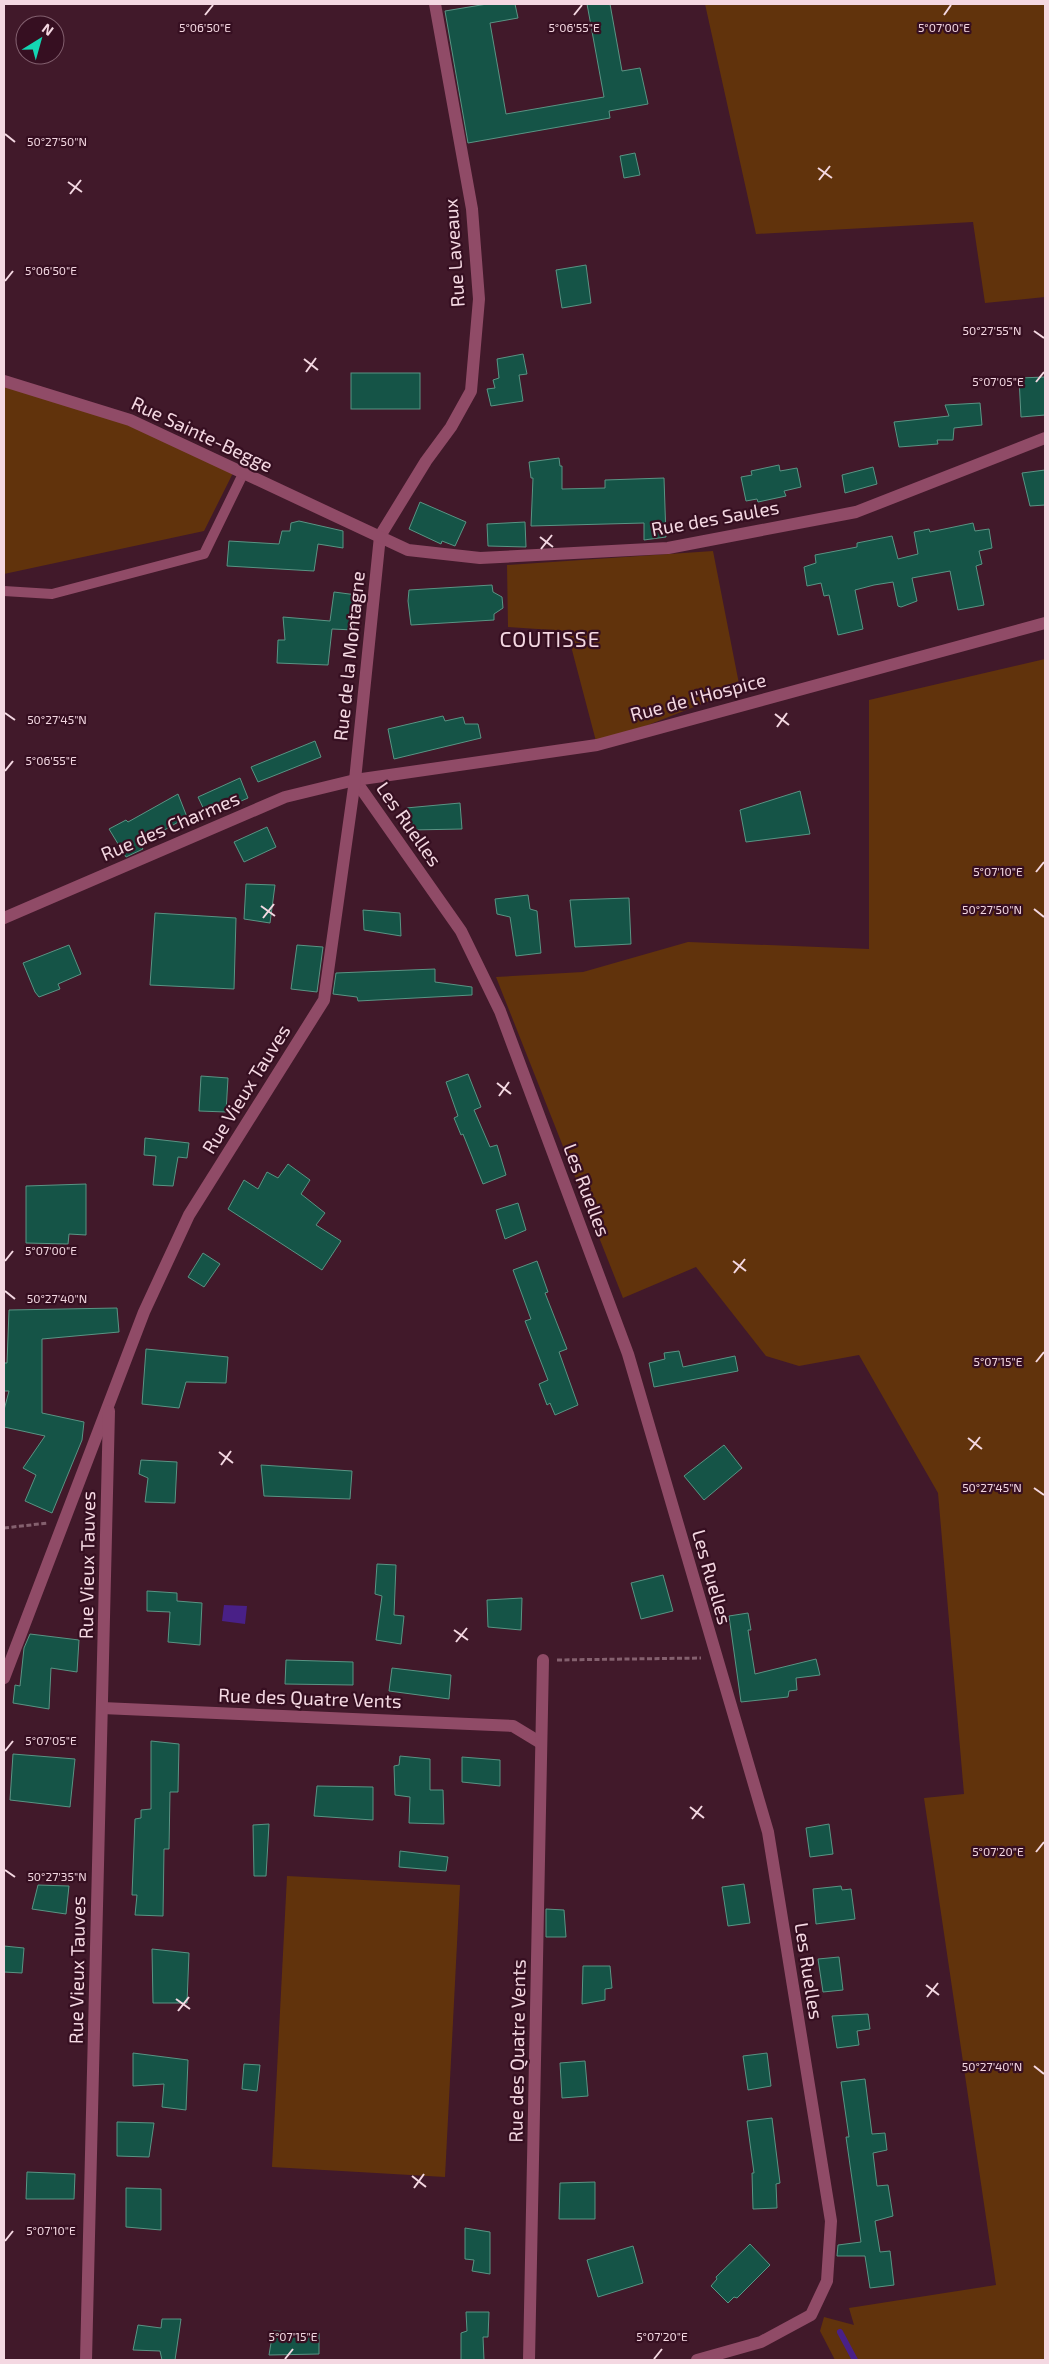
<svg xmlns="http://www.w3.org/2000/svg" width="1049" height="2364" font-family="'Exo 2',sans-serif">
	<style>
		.green { fill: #61330c }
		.water { fill: #492087 }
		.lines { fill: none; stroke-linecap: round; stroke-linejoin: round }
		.stream { stroke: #492087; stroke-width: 6 }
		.building { fill: #155447; stroke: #599484 }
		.path { stroke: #84606e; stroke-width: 3; stroke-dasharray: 5 2.5; stroke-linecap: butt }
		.service { stroke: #904b67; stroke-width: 10 }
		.minor { stroke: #904b67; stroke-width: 12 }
		.tertiary { stroke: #904b67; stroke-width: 12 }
		.ticks { fill: none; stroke: #f4d8e2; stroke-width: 2 }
		.labels { text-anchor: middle; stroke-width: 4.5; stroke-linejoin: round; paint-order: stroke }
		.street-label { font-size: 19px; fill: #f4d8e2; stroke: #360f21 }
		.quarter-label { font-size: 21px; letter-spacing: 1px; fill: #f4d8e2; stroke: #360f21 }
		.ticks-label { font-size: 12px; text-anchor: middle; fill: #f4d8e2; stroke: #360f21; stroke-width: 4.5; stroke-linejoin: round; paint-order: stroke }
	</style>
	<rect width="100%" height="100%" fill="#41192a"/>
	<!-- green -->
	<g class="green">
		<polygon points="705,4 1045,4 1045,297 985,303 973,222 756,234"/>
		<polygon points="4,381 130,420 235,469 204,531 4,574"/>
		<polygon points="713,551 740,689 597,745 567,631 508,627 507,565"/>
		<polygon points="1045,659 1045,2360 835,2360 820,2331 824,2317 854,2325 849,2308 996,2285 924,1798 964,1794 938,1493 859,1355 799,1366 766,1356 696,1267 623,1298 496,977 583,972 688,942 869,949 869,700"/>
		<polygon points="287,1876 460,1885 445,2177 272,2167"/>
	</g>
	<!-- water -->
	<polygon class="water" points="224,1605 247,1606 245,1624 222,1621"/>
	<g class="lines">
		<!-- stream -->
		<polyline class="stream" points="840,2332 855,2360"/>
	</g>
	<!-- building -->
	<g class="building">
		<polygon points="487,4 515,4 518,18 490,23 506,114 604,97 587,4 610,4 622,71 640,68 648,104 609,111 610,118 468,143 445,11"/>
		<polygon points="635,153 640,175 624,178 620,156"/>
		<polygon points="586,265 591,303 562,308 556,270"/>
		<polygon points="523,354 527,374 519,375 523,401 491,406 487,389 495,388 493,380 499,378 497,359"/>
		<rect x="351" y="373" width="69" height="36"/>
		<polygon points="1045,377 1045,415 1021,417 1019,378"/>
		<polygon points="980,403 982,425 954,428 953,440 937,440 938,444 899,447 894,422 949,416 945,405"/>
		<polygon points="559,458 560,466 562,466 562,489 605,488 605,480 664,478 666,537 644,540 644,523 531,526 533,478 531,478 529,462"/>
		<polygon points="779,465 780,471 797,468 801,487 784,491 786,496 758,502 757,499 746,501 741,477 752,475 751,471"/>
		<polygon points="873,467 877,484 845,493 842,475"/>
		<polygon points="1045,470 1045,505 1030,506 1022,473"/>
		<polygon points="420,502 466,522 455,546 442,541 441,544 409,529"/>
		<polygon points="299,521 343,531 343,548 318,544 314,571 227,566 229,541 279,544 282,531 290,531 291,523"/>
		<polygon points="525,522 526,547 488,546 487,524"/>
		<polygon points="973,523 975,531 989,529 992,548 979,551 982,564 976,566 984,605 958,610 950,571 912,578 917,601 901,607 898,606 893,582 874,585 855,590 863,629 838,635 829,595 824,596 821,583 807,586 804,567 816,563 815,555 857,547 857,543 892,536 898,559 918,554 914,532 929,529 930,532"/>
		<polygon points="492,585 493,592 502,597 503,608 494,614 494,620 411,625 408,601 409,590"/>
		<polygon points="334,592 357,595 354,630 332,629 328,665 277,663 278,640 285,640 283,617 330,621"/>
		<polygon points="443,716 445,721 463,717 465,724 478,724 481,738 394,759 388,729"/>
		<polygon points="315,741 321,757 258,782 251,767"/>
		<polygon points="240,778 248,798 207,816 198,797"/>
		<polygon points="800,791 810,834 746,842 740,810"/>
		<polygon points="178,794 187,817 140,844 143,849 126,857 109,829 126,820 128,822"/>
		<polygon points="460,803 462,829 411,830 406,808"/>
		<polygon points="267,827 276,847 244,862 234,842"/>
		<polygon points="246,884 275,885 270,923 244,919"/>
		<polygon points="528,895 530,909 537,911 541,953 516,956 510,917 497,914 495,899"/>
		<polygon points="629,898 631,944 575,947 570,900"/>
		<polygon points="363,910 400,913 401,936 364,930"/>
		<polygon points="155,913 236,918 234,989 150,985"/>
		<polygon points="69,945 81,974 58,984 60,989 39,997 35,992 23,963"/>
		<polygon points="297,945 323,947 317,992 291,989"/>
		<polygon points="435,969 435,982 472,987 472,995 358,1001 357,997 333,994 336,973"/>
		<polygon points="468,1074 481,1107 474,1110 490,1147 497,1145 506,1175 483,1184 463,1134 461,1135 454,1118 458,1116 446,1082"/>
		<polygon points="201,1076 228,1078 226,1112 199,1111"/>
		<polygon points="145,1138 189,1143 187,1158 178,1157 173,1186 153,1185 156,1156 144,1155"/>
		<polygon points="288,1164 310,1180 301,1194 325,1213 316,1225 341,1241 322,1270 228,1209 244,1180 258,1189 267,1172 278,1178"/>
		<polygon points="86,1184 86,1235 69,1234 68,1244 26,1243 26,1186"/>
		<polygon points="518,1203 526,1230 505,1239 496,1210"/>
		<polygon points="203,1253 220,1264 204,1287 188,1277"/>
		<polygon points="537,1261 548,1292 545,1293 567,1349 559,1352 578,1405 555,1415 550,1403 547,1405 539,1384 548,1380 525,1321 531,1319 513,1270"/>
		<polygon points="117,1308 119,1332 42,1339 42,1413 84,1422 82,1440 52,1513 25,1501 36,1475 23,1468 45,1436 4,1427 4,1410 9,1391 4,1391 4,1363 7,1363 9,1310"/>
		<polygon points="146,1349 228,1357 226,1383 186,1382 179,1408 142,1404"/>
		<polygon points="679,1351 683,1367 735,1356 738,1371 654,1387 649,1363 665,1359 664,1353"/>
		<polygon points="724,1445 742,1468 704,1500 684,1476"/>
		<polygon points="141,1460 177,1462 175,1503 145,1502 148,1478 139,1474"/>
		<polygon points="261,1465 352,1471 350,1499 264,1496"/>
		<polygon points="377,1564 396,1565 394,1615 404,1616 401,1644 376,1640 382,1596 375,1594"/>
		<polygon points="663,1575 673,1611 641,1619 631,1583"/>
		<polygon points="147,1591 177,1593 177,1601 202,1603 200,1645 168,1642 170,1612 147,1611"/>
		<polygon points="522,1598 521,1630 488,1627 487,1600"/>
		<polygon points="748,1613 751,1630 748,1630 755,1674 816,1659 820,1675 796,1678 797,1690 789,1691 788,1697 741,1702 729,1616"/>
		<polygon points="30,1634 79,1640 77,1672 51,1668 49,1709 13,1703 15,1685 20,1686 24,1648"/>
		<polygon points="286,1660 353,1662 353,1685 285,1684"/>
		<polygon points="392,1668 451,1675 449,1699 389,1691"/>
		<polygon points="151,1741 179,1744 178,1792 170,1792 169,1849 164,1849 163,1916 135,1915 137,1895 132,1895 135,1819 141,1818 141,1810 151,1809"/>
		<polygon points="13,1754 75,1759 70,1807 10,1800"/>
		<polygon points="400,1756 430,1759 430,1790 443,1790 444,1824 409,1823 410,1797 395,1795 394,1766 399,1765"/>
		<polygon points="462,1757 500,1760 500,1786 462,1782"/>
		<polygon points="317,1786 373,1787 373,1820 314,1816"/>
		<polygon points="269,1824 266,1876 254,1876 253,1825"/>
		<polygon points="829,1824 833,1854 810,1857 806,1828"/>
		<polygon points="400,1851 448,1857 446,1871 399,1867"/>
		<polygon points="744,1884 750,1923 728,1926 722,1887"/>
		<polygon points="38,1885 69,1886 66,1914 32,1909"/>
		<polygon points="841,1886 842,1890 851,1889 855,1919 816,1924 813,1889"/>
		<polygon points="546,1909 564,1910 566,1937 546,1937"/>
		<polygon points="4,1946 24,1948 22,1973 4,1972"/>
		<polygon points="152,1949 189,1953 187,2003 153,2003"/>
		<polygon points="839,1957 843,1990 823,1992 818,1959"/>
		<polygon points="583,1966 610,1966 612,1988 605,1989 605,2000 582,2004"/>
		<polygon points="868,2014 870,2029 857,2031 859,2045 837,2048 832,2016"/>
		<polygon points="133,2053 188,2060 186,2110 162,2107 164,2084 133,2086"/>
		<polygon points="767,2053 771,2086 748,2090 743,2056"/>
		<polygon points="585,2061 588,2096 562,2098 560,2063"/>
		<polygon points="244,2064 260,2065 257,2091 242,2089"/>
		<polygon points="865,2079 872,2134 885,2133 887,2150 873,2153 877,2186 888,2185 893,2216 875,2221 880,2252 890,2251 894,2285 870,2288 865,2256 837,2256 838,2245 861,2242 846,2137 849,2137 841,2082"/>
		<polygon points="772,2118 780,2183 776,2184 777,2208 753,2209 752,2173 754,2173 747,2121"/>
		<polygon points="117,2122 154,2123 149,2157 117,2156"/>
		<polygon points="27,2172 75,2174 74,2199 26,2199"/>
		<polygon points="595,2182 595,2219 559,2219 560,2183"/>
		<polygon points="126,2188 161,2189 161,2230 126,2227"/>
		<polygon points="465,2228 490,2232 490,2274 472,2271 474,2260 465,2259"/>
		<polygon points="750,2244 770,2265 737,2298 734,2297 728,2303 711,2286 717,2279 716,2277"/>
		<polygon points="633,2246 643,2283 598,2297 587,2260"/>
		<polygon points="466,2312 489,2312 488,2337 483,2337 484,2360 461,2360 461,2333 467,2331"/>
		<polygon points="162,2319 181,2319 175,2360 162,2360 160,2351 133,2350 138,2325 161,2328"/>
		<polygon points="273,2331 319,2333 319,2354 269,2355"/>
	</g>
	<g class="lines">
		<!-- path -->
		<g class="path">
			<polyline points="4,1528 48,1523"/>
			<polyline points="557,1660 701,1658"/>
		</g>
		<!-- service -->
		<polyline class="service" points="4,591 52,594 204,554 243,474"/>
		<!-- minor -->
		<g class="minor">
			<polyline points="355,780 461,931 500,1011 628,1354 768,1832 831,2221 827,2281 811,2315 761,2342 697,2360"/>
			<polyline points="4,918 285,797 355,780 597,745 1045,623"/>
			<polyline points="4,1678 144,1312 189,1215 324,1000 355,780 380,536 426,461 451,427 471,391 479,299 472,209 435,4"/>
			<polyline points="102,1708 513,1726 541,1743"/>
			<polyline points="86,2360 109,1411"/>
			<polyline points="529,2360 543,1660"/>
		</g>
		<!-- tertiary -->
		<polyline class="tertiary" points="4,381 130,420 408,550 480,558 668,548 856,512 1045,438"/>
	</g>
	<!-- ticks -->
	<path class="ticks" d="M205 15 213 5M574 15 582 5M944 15 951 5M5 134 15 142M818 168 832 178M819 180 830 166M68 182 82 192M70 194 81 180M5 281 13 271M1034 331 1044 338M304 359 318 370M306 372 316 358M1036 382 1044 372M540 537 553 547M541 549 552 535M5 713 15 720M775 714 789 725M777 727 787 713M5 771 13 761M1036 872 1044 862M261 906 275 916M1034 909 1044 917M263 918 274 904M497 1083 511 1094M499 1096 509 1082M5 1261 13 1251M733 1261 746 1271M734 1273 745 1259M5 1291 15 1299M1036 1362 1044 1352M968 1438 982 1449M970 1450 980 1437M219 1452 233 1463M221 1465 231 1451M1034 1488 1044 1495M454 1630 468 1640M456 1642 467 1628M5 1751 13 1741M690 1807 704 1818M692 1819 702 1806M1036 1852 1044 1842M5 1870 15 1877M926 1985 939 1995M927 1997 938 1983M176 1999 190 2009M178 2011 189 1997M1034 2066 1044 2074M412 2176 426 2187M414 2188 424 2174M5 2241 13 2231M285 2359 293 2349M654 2359 662 2349"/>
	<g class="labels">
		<!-- street labels -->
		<g class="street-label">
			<text transform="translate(454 253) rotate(-94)" y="7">Rue Laveaux</text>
			<text transform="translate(202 434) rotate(25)" y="7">Rue Sainte-Begge</text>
			<text transform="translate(715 518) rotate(-10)" y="7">Rue des Saules</text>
			<text transform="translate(349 656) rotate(-84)" y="7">Rue de la Montagne</text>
			<text transform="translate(698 697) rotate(-15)" y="7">Rue de l'Hospice</text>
			<text transform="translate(409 824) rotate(55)" y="7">Les Ruelles</text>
			<text transform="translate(170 826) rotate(-23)" y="7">Rue des Charmes</text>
			<text transform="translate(246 1089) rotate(-58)" y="7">Rue Vieux Tauves</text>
			<text transform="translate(587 1190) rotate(69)" y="7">Les Ruelles</text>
			<text transform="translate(87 1565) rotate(-89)" y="7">Rue Vieux Tauves</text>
			<text transform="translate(712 1577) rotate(74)" y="7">Les Ruelles</text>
			<text transform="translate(310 1698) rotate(2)" y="7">Rue des Quatre Vents</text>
			<text transform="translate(77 1970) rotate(-89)" y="7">Rue Vieux Tauves</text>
			<text transform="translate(809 1971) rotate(81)" y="7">Les Ruelles</text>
			<text transform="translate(517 2051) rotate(-89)" y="7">Rue des Quatre Vents</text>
		</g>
		<!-- quarter labels -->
		<g class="quarter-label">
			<text x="550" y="647">COUTISSE</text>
		</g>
	</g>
	<g class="ticks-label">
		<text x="205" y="32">5°06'50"E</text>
		<text x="574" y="32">5°06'55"E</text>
		<text x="944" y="32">5°07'00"E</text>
		<text x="57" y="146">50°27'50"N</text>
		<text x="51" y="275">5°06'50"E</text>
		<text x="992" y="335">50°27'55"N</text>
		<text x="998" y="386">5°07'05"E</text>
		<text x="57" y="724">50°27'45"N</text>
		<text x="51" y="765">5°06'55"E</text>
		<text x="998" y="876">5°07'10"E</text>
		<text x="992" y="914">50°27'50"N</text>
		<text x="51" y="1255">5°07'00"E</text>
		<text x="57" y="1303">50°27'40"N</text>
		<text x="998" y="1366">5°07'15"E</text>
		<text x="992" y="1492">50°27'45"N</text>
		<text x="51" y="1745">5°07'05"E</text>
		<text x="998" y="1856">5°07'20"E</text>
		<text x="57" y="1881">50°27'35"N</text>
		<text x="992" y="2071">50°27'40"N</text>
		<text x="51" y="2235">5°07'10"E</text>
		<text x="293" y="2341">5°07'15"E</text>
		<text x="662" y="2341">5°07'20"E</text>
	</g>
	<!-- border -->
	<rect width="1049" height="2364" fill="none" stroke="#f4d8e2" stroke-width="10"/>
	<!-- north arrow -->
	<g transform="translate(40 40) rotate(37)"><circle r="24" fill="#360f21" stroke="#825f6e"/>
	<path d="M0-4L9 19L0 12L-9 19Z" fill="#14d5b3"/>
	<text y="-8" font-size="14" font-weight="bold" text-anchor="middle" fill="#f4d8e2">N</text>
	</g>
</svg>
